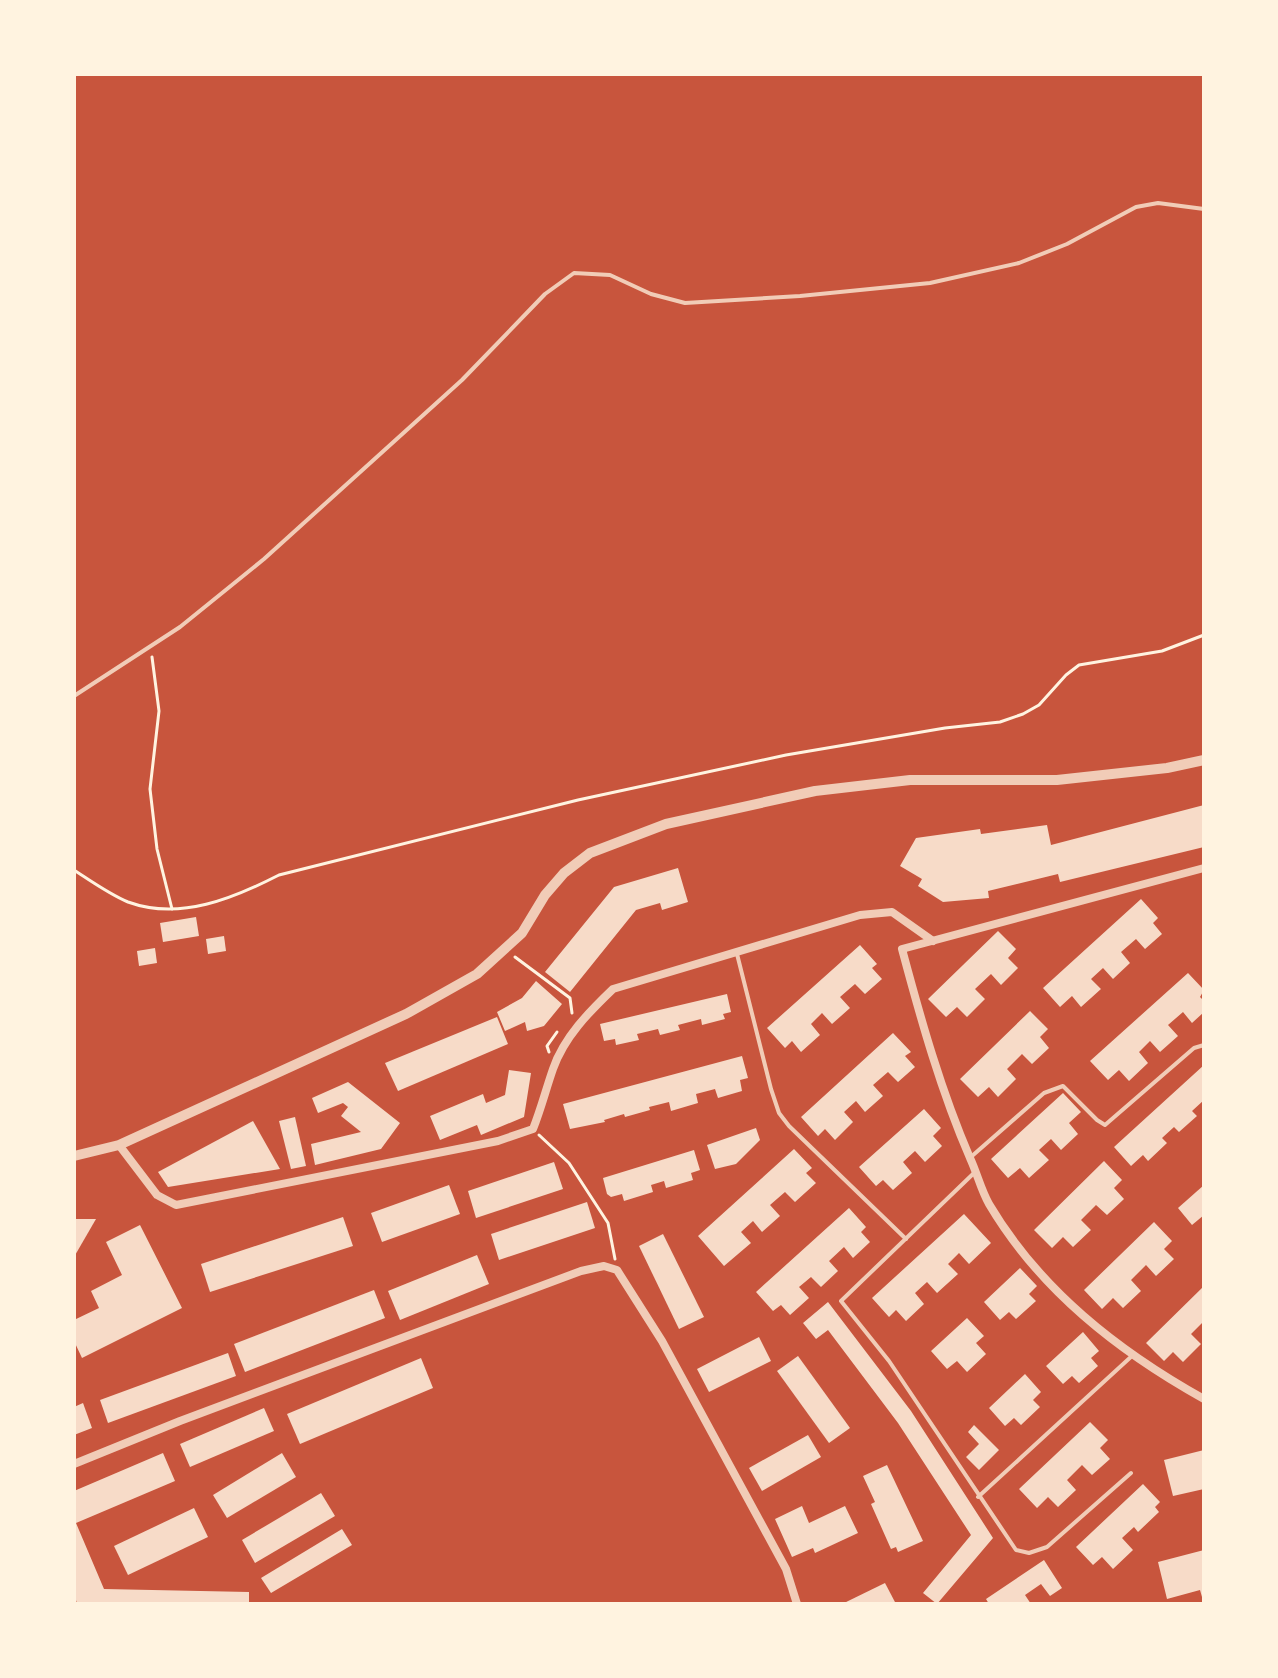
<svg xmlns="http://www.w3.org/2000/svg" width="1278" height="1678" font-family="Jost,sans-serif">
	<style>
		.building { fill: #f7dbc8 }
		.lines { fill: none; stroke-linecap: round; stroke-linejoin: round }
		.path { stroke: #fff3e0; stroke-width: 3 }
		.service { stroke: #f1ccb7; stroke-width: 4 }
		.minor { stroke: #f1ccb7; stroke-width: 8 }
		.tertiary { stroke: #f1ccb7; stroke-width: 10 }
	</style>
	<rect width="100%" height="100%" fill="#c8553d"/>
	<!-- building -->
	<g class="building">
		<polygon points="1204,805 1204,847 1060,882 1058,874 988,891 989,898 943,902 918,886 922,879 900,866 916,838 980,829 981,834 1047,825 1051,845"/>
		<polygon points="678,868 688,902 662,910 660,903 636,910 570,992 545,972 614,887"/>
		<polygon points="1141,899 1158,918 1153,923 1162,934 1145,949 1136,939 1121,952 1130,963 1113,979 1103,968 1091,979 1101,989 1081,1007 1072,996 1060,1007 1043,988"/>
		<polygon points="196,917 199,936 163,942 160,923"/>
		<polygon points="998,931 1016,949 1008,958 1018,968 1001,985 991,974 975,989 985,999 967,1017 957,1007 946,1017 928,999"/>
		<polygon points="224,936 226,951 208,954 206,939"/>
		<polygon points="860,945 877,964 872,968 882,979 865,994 855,984 840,997 850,1008 832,1024 822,1013 811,1024 820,1035 801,1052 792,1041 785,1048 767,1028"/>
		<polygon points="155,948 157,963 139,966 137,951"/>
		<polygon points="1188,973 1204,990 1200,997 1204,1001 1204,1012 1192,1023 1183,1012 1168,1025 1178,1036 1160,1052 1150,1041 1139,1052 1148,1063 1129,1081 1119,1070 1108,1080 1090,1061"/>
		<polygon points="536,981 562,1004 544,1026 527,1031 525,1022 505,1031 497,1012 522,998"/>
		<polygon points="727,994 731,1012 723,1014 725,1019 702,1025 701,1019 678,1025 680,1030 660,1035 658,1029 637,1034 639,1040 616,1045 615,1039 604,1041 600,1024"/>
		<polygon points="1030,1011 1048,1029 1040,1037 1049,1048 1032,1064 1022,1054 1007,1069 1016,1079 998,1097 989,1087 978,1097 960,1079"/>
		<polygon points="497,1017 508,1044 398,1091 385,1063"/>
		<polygon points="893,1033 911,1052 905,1056 915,1067 898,1082 888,1072 873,1085 883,1096 865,1112 856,1101 844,1112 853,1122 835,1140 825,1129 818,1136 801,1117"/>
		<polygon points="742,1056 748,1078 740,1080 742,1091 718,1098 715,1089 696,1094 698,1103 671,1111 669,1102 649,1107 650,1110 625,1117 624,1114 604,1120 605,1122 570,1129 563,1104"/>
		<polygon points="1204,1065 1204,1100 1192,1111 1197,1116 1179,1132 1174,1127 1162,1138 1167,1143 1148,1161 1143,1155 1131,1166 1114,1147"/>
		<polygon points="509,1070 531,1073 524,1117 481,1135 477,1125 440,1140 430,1116 483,1094 486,1103 505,1095"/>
		<polygon points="348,1082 400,1123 381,1149 315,1165 311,1144 361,1132 341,1116 348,1107 343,1103 318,1113 312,1098"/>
		<polygon points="1063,1093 1081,1112 1069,1123 1078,1134 1061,1150 1051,1139 1039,1150 1049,1160 1029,1178 1020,1168 1008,1178 991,1159"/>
		<polygon points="924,1109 941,1128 933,1136 942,1146 925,1162 915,1151 903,1162 912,1173 893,1190 883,1180 876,1186 859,1167"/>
		<polygon points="295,1117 306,1166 291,1169 279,1121"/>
		<polygon points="253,1121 280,1169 168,1187 158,1172"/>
		<polygon points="756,1128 760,1140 736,1164 715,1169 707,1145"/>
		<polygon points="794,1149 812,1168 806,1173 816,1183 795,1202 785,1192 770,1205 780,1216 762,1232 753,1221 741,1232 751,1243 724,1266 698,1236"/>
		<polygon points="694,1150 700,1170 691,1173 693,1180 666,1188 664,1181 651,1185 653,1192 624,1201 622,1194 611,1197 607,1194 603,1178"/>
		<polygon points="1104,1161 1122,1180 1114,1188 1124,1199 1107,1215 1096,1205 1081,1220 1091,1230 1073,1247 1063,1237 1052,1248 1034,1230"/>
		<polygon points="554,1162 563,1189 476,1218 468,1191"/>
		<polygon points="449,1185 460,1214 382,1242 371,1213"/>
		<polygon points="1204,1185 1204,1215 1192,1225 1178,1208"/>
		<polygon points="587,1202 595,1228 499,1260 491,1234"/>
		<polygon points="849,1208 866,1227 861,1232 870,1242 853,1258 844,1247 829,1261 838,1271 821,1287 811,1277 799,1287 809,1298 790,1315 781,1305 773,1311 756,1292"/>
		<polygon points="964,1214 991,1243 969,1264 959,1253 948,1264 958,1274 937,1293 927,1282 915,1293 924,1304 906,1321 896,1310 889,1317 872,1298"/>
		<polygon points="343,1217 353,1246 210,1292 201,1264"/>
		<polygon points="74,1219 96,1219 74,1257"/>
		<polygon points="1154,1222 1172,1241 1164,1249 1174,1259 1156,1276 1146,1265 1131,1280 1141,1291 1123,1308 1113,1298 1102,1309 1084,1290"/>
		<polygon points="140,1225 182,1308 82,1358 74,1341 74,1320 99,1308 91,1291 122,1275 106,1242"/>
		<polygon points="663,1234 704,1317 679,1329 639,1246"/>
		<polygon points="477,1255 489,1284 400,1320 388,1291"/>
		<polygon points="1020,1268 1037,1286 1029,1294 1036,1301 1016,1319 1009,1312 1000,1320 984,1302"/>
		<polygon points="1204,1286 1204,1321 1191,1334 1201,1344 1183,1362 1173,1352 1164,1361 1146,1343"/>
		<polygon points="374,1290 385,1318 245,1372 234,1344"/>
		<polygon points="828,1302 911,1411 993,1538 937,1604 923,1593 971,1535 898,1423 828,1330 816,1339 803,1323"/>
		<polygon points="967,1318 984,1336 976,1343 986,1354 967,1372 957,1361 947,1369 931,1351"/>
		<polygon points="1083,1332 1099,1351 1091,1358 1098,1366 1079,1383 1072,1376 1063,1384 1046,1366"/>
		<polygon points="759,1337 771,1361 709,1392 697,1369"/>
		<polygon points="228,1353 236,1376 108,1423 100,1400"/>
		<polygon points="798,1356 850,1428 829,1443 777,1371"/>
		<polygon points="421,1358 433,1388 300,1444 287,1414"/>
		<polygon points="1025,1374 1041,1392 1033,1400 1040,1407 1021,1425 1014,1418 1005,1426 989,1408"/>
		<polygon points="83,1403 92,1428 74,1435 74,1407"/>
		<polygon points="264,1408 274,1431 190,1467 180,1444"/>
		<polygon points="1090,1422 1108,1440 1100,1448 1110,1459 1092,1475 1082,1465 1067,1480 1076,1490 1058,1507 1048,1497 1037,1508 1019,1489"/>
		<polygon points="974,1425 999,1450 979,1470 966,1457 979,1444 968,1432"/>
		<polygon points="808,1435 821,1457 762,1491 749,1468"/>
		<polygon points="1204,1450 1204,1489 1173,1496 1164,1460"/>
		<polygon points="163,1453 175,1481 76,1523 104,1589 249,1592 249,1604 77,1604 74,1592 74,1491"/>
		<polygon points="282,1453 296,1477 227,1518 213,1495"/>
		<polygon points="887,1465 923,1541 898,1552 896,1547 891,1549 871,1504 875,1502 863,1476"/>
		<polygon points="1143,1484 1160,1502 1155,1507 1159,1512 1138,1532 1134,1527 1122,1538 1133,1550 1113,1569 1102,1557 1093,1565 1076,1547"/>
		<polygon points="321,1493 335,1516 255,1563 242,1540"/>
		<polygon points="802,1506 809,1523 845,1506 858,1533 815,1553 813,1548 792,1557 775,1519"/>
		<polygon points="194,1508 208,1537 128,1575 114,1546"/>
		<polygon points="342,1529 352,1545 271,1593 261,1578"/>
		<polygon points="1204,1550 1204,1604 1200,1590 1167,1599 1158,1562"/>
		<polygon points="1044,1560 1062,1588 1050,1596 1041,1584 1025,1595 1031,1604 989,1604 986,1599"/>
		<polygon points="885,1583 896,1604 842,1604"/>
	</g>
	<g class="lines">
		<!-- path -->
		<g class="path">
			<polyline points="74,75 75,74"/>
			<polyline points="152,657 159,711 150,789 157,849 172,909"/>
			<path d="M74 870C91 881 109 894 128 902 180 921 234 898 279 875L578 800 786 755 945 728 1000 722 1023 714 1039 705 1066 675 1079 665 1162 651 1204 635"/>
			<polyline points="515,957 570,998 572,1013"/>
			<polyline points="549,1052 547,1046 557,1032"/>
			<polyline points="539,1135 569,1163 608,1223 615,1259"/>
		</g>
		<!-- service -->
		<g class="service">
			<polyline points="74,696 180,627 264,559 462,380 545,294 574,273 610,275 651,294 685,303 800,296 930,283 1019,263 1067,244 1136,207 1158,203 1204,209"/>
			<polyline points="737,954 771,1089 779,1113 789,1126 906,1239"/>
			<polyline points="972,1156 1044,1093 1063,1086 1097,1120 1105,1125 1194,1048 1204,1045"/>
			<polyline points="974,1173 841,1301 889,1361 1016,1550 1029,1553 1047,1547 1131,1473"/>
			<polyline points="978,1497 1133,1355"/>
		</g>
		<!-- minor -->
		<g class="minor">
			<path d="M1204 868 902 949C921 1020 941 1091 970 1158 977 1173 981 1190 989 1204 1040 1290 1118 1351 1204 1399"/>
			<path d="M119 1145 157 1195 176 1205 498 1141 533 1129C541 1109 546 1089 553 1069 564 1037 589 1012 613 989L860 915 892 912 933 941"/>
			<polyline points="74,1464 180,1421 581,1271 604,1266 617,1270 662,1341 786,1569 797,1604"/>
		</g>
		<!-- tertiary -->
		<polyline class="tertiary" points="74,1156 119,1145 406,1014 477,974 522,933 545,895 564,873 590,853 666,824 815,791 910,780 1057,780 1167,768 1204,760"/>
	</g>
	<!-- border -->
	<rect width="1278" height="1678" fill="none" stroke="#fff3e0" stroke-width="152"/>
</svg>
